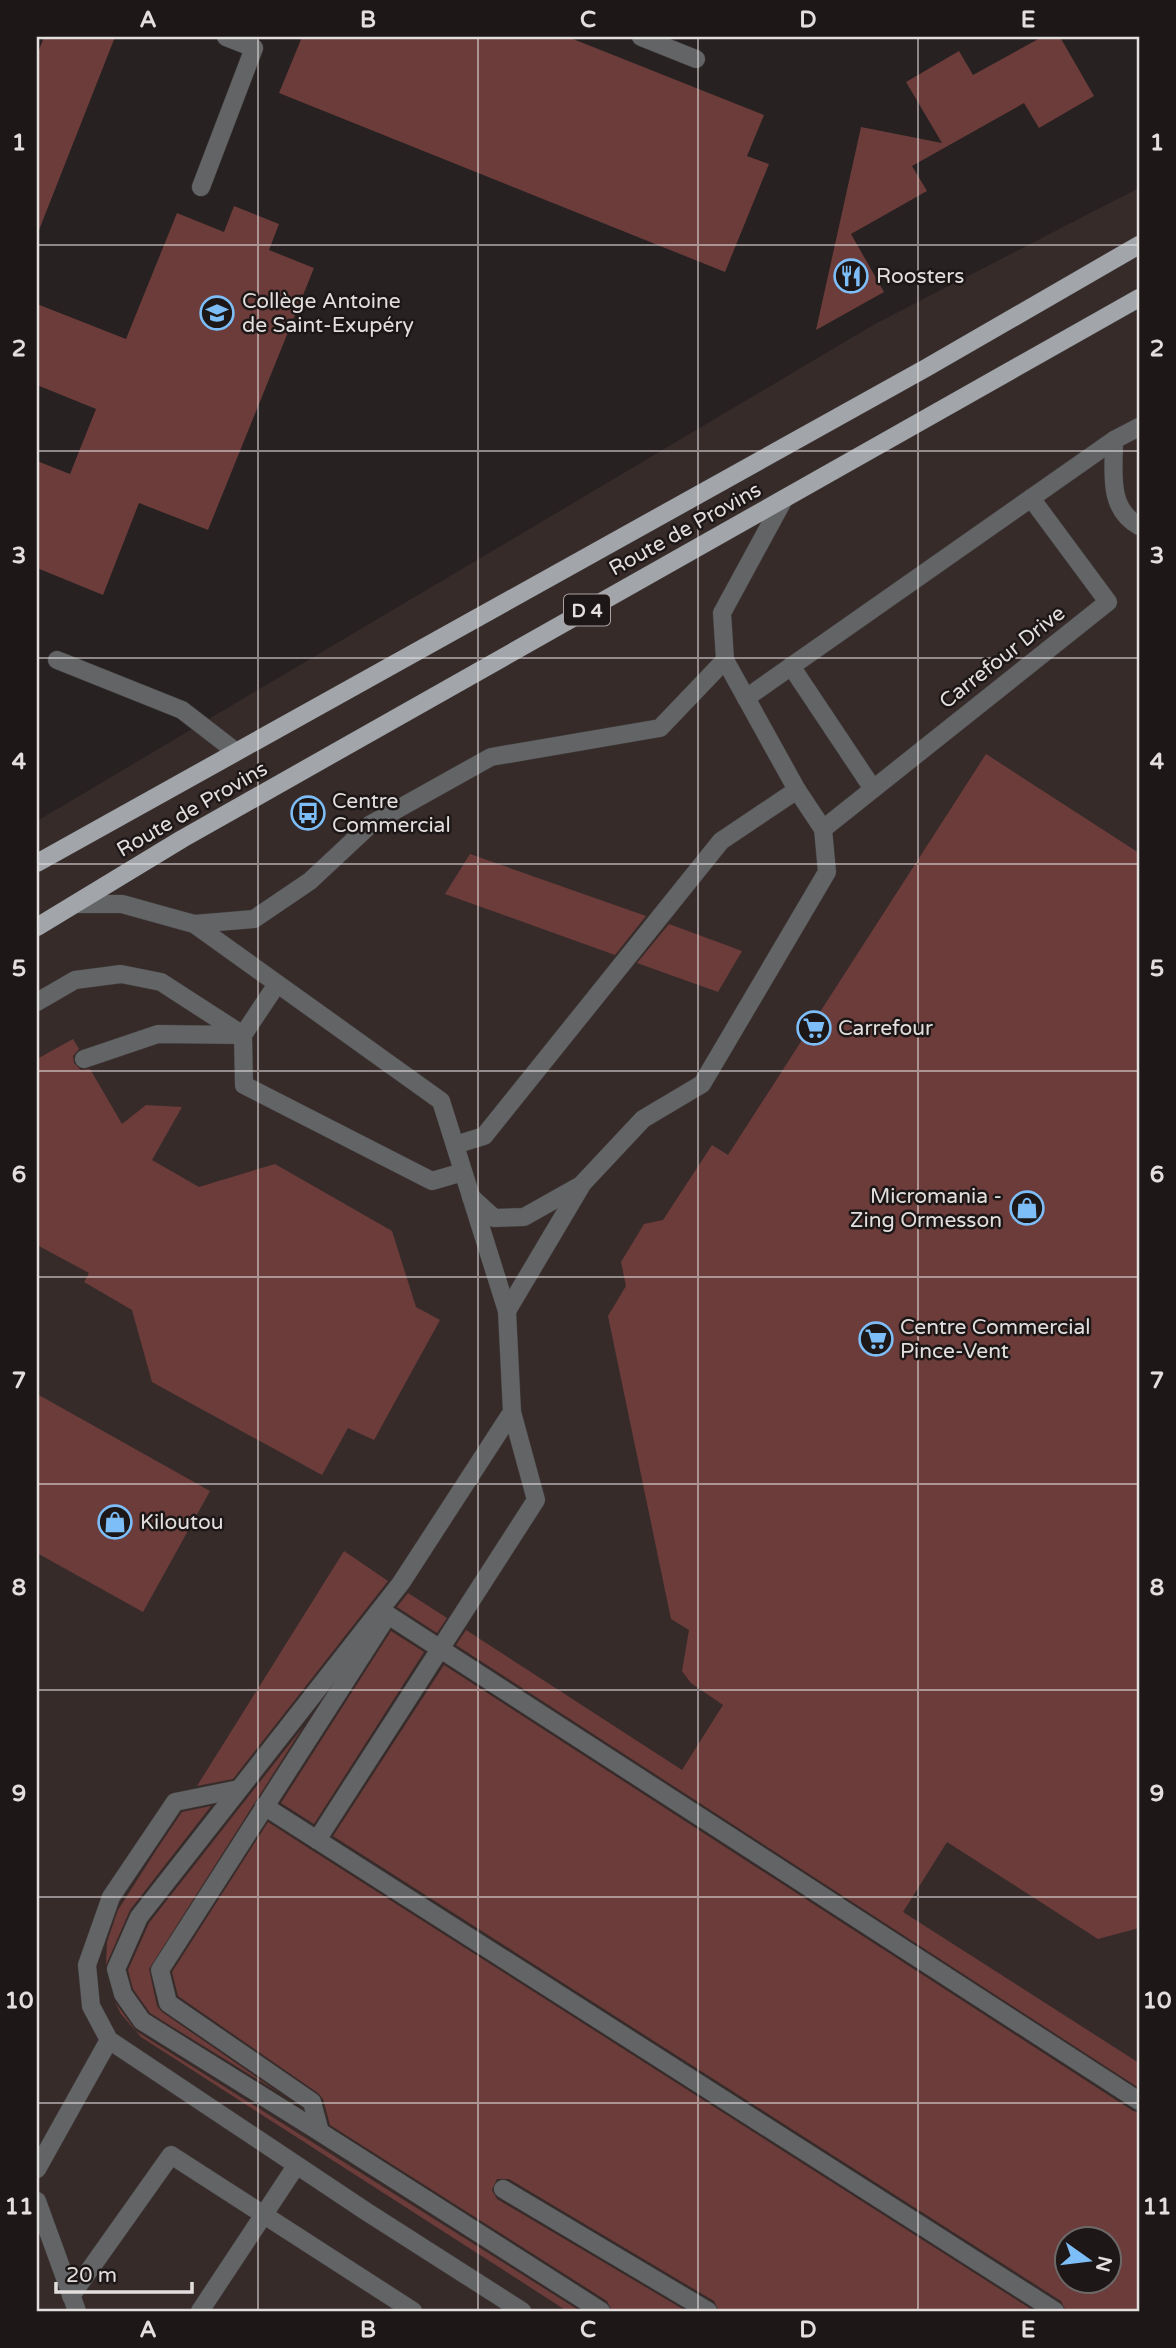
<svg xmlns="http://www.w3.org/2000/svg" width="1176" height="2348" font-family="'Varela Round',sans-serif">
	<style>
		.built { fill: #372b2a; fill-rule: evenodd }
		.building { fill: #6b3c3a; fill-rule: evenodd }
		.lines { fill: none; stroke-linecap: round; stroke-linejoin: round }
		.service-casing { stroke: #413c3b; stroke-width: 19 }
		.primary-casing { stroke: #413c3b; stroke-width: 19 }
		.service { stroke: #626466; stroke-width: 18 }
		.primary { stroke: #a2a6aa; stroke-width: 18 }
		.grid { fill: none; stroke: #e3dfde; stroke-width: 2; stroke-opacity: 0.55 }
		.labels { text-anchor: middle; stroke-width: 5; stroke-linejoin: round; paint-order: stroke }
		.shield { fill: #1d1817; stroke: #a8a3a2; stroke-width: 2 }
		.shield-label { font-size: 19px; font-weight: bold; fill: #e3dfde }
		.poi-label { font-size: 21px; fill: #e3dfde; stroke: #1d1817; text-anchor: start }
		.street-label { font-size: 21px; fill: #e3dfde; stroke: #1d1817 }
		.neatline { fill: none; stroke: #e3dfde; stroke-width: 2.5 }
		.grid-label { font-size: 23px; text-anchor: middle; font-weight: bold; fill: #e3dfde }
	</style>
	<rect width="100%" height="100%" fill="#272121"/>
	<!-- built -->
	<path class="built" d="M1139 188V2311H37V821L875 324ZM1068 2240H1110V2282H1068Z"/>
	<!-- building -->
	<g class="building">
		<polygon points="44,37 115,37 39,230 37,230 37,55"/>
		<polygon points="302,37 568,37 764,115 747,156 769,164 725,272 279,93"/>
		<polygon points="1042,37 1060,37 1094,96 1039,128 1024,103 912,166 927,191 851,234 884,292 816,330 861,127 942,143 906,82 959,51 973,75"/>
		<polygon points="234,206 279,224 269,250 314,268 208,530 139,503 103,595 37,568 37,461 70,474 96,409 37,385 37,304 126,339 177,213 224,232"/>
		<polygon points="986,754 1139,853 1139,1928 1098,1939 947,1842 903,1912 1139,2063 1139,2088 456,1645 466,1630 682,1770 723,1705 691,1683 682,1671 689,1630 671,1619 608,1316 626,1286 621,1262 644,1224 663,1220 712,1145 728,1155"/>
		<polygon points="470,854 646,916 615,955 445,894"/>
		<polygon points="669,924 742,951 718,992 637,963"/>
		<polygon points="73,1039 79,1049 73,1056 74,1063 81,1070 90,1069 122,1124 146,1105 182,1107 152,1160 199,1187 275,1164 392,1231 416,1307 440,1320 374,1440 348,1428 322,1475 152,1382 132,1310 84,1282 89,1273 37,1245 37,1059"/>
		<polygon points="37,1394 210,1491 143,1612 37,1553"/>
		<polygon points="344,1551 388,1581 233,1779 197,1786"/>
		<polygon points="408,1593 447,1618 437,1633 397,1607"/>
		<polygon points="391,1631 424,1652 314,1824 281,1803"/>
		<path d="M444 1665 1133 2111 1139 2112V2311H1066L1061 2301 333 1836ZM1068 2239H1110V2281H1068Z"/>
		<polygon points="303,1727 149,1969 157,2006 162,2012 278,2092 150,2013 133,1989 128,1970 149,1923"/>
		<polygon points="211,1806 130,1910 106,1965 107,1942 118,1910 157,1849 182,1812"/>
		<polygon points="268,1822 310,1849 1034,2311 719,2311 714,2301 509,2179 497,2179 492,2190 497,2199 686,2311 612,2311 607,2301 330,2125 323,2099 318,2093 178,1996 172,1972"/>
		<polygon points="115,2002 136,2031 580,2311 567,2311 141,2037 121,2014"/>
	</g>
	<g class="lines">
		<defs>
			<g id="service">
				<polyline points="641,37 696,59"/>
				<polyline points="201,187 254,48 226,37"/>
				<path d="M1114 440C1114 472 1107 508 1139 526"/>
				<polyline points="57,660 182,710 235,751"/>
				<polyline points="791,666 873,789"/>
				<polyline points="746,698 1114,440 1139,427"/>
				<polyline points="823,829 1108,602 1031,498"/>
				<polyline points="78,904 122,904 194,924 441,1101 507,1311 512,1412 401,1583 139,1917 116,1969 123,1994 142,2021 320,2132 601,2311"/>
				<polyline points="194,924 254,919 310,881 371,824 491,757 660,728 725,660"/>
				<polyline points="277,984 243,1035 244,1085 432,1181 463,1172"/>
				<polyline points="37,1002 75,980 121,974 161,982 243,1035 158,1034 84,1059"/>
				<polyline points="455,1145 484,1136 721,841 797,790"/>
				<polyline points="471,1197 494,1218 524,1217 581,1185"/>
				<polyline points="507,1311 583,1183 643,1119 702,1084 827,872 823,829 797,790 725,660 722,613 784,499"/>
				<polyline points="239,1789 175,1802 111,1897 87,1965 91,2006 109,2040 367,2212 522,2311"/>
				<polyline points="264,1806 1055,2311"/>
				<polyline points="317,1840 536,1500 512,1412"/>
				<polyline points="320,2132 312,2102 168,2003 160,1970 388,1615 1139,2101"/>
				<polyline points="37,2169 109,2040"/>
				<polyline points="503,2189 708,2311"/>
				<polyline points="37,2201 77,2311"/>
				<polyline points="71,2296 171,2155 413,2311"/>
				<polyline points="200,2311 296,2166"/>
			</g>
			<g id="primary">
				<polyline points="37,863 926,368 1139,245"/>
				<polyline points="37,927 182,839 1139,298"/>
			</g>
		</defs>
		<!-- service casing -->
		<use href="#service" class="service-casing"/>
		<!-- primary casing -->
		<use href="#primary" class="primary-casing"/>
		<!-- service -->
		<use href="#service" class="service"/>
		<!-- primary -->
		<use href="#primary" class="primary"/>
	</g>
	<!-- grid -->
	<path class="grid" d="M258 37V2311M478 37V2311M698 37V2311M918 37V2311M37 245H1139M37 451H1139M37 658H1139M37 864H1139M37 1071H1139M37 1277H1139M37 1484H1139M37 1690H1139M37 1897H1139M37 2103H1139"/>
	<!-- icons -->
	<defs>
		<symbol id="restaurant-ring" viewBox="-11 -11 22 22"><circle r="9.5" fill="#1d1817" stroke="#7dbef9" stroke-width="1.5"/><path d="M-5-6h1v4h1v-4h1v4h1v-4h1v5L-1.5 .5V6h-2V.5L-5-1ZM5-6V6H3V1.5H1.5Q1.5-4 5-6Z" fill="#7dbef9"/></symbol>
		<symbol id="school-ring" viewBox="-11 -11 22 22"><circle r="9.5" fill="#1d1817" stroke="#7dbef9" stroke-width="1.5"/><path d="M0-5L7-2L0 1L-7-2ZM-4 1L0 2.5L4 1V4Q0 6-4 4Z" fill="#7dbef9"/></symbol>
		<symbol id="bus-ring" viewBox="-11 -11 22 22"><circle r="9.5" fill="#1d1817" stroke="#7dbef9" stroke-width="1.5"/><path d="M-5-6H5V4H4V6H2V4H-2V6H-4V4H-5ZM-3.5-4V0h7V-4ZM-3.5 1.2v1.5H-2V1.2ZM2 1.2v1.5H3.5V1.2Z" fill="#7dbef9"/></symbol>
		<symbol id="supermarket-ring" viewBox="-11 -11 22 22"><circle r="9.5" fill="#1d1817" stroke="#7dbef9" stroke-width="1.5"/><path d="M-6-5.5h2.5l.6 2H6L4.5 2H-2.5L-4.4-4H-6ZM-1.5 3.2a1.3 1.3 0 1 0 .1 0ZM3 3.2a1.3 1.3 0 1 0 .1 0Z" fill="#7dbef9"/></symbol>
		<symbol id="shop-ring" viewBox="-11 -11 22 22"><circle r="9.5" fill="#1d1817" stroke="#7dbef9" stroke-width="1.5"/><path d="M-5-2.5h2.3a2.7 3.5 0 0 1 5.4 0H5L5.5 6h-11ZM-1.5-2.5h3a1.5 2.3 0 0 0-3 0Z" fill="#7dbef9"/></symbol>
	</defs>
	<g fill-rule="evenodd">
		<use href="#restaurant-ring" x="832" y="257" width="38" height="38"/>
		<use href="#school-ring" x="198" y="294" width="38" height="38"/>
		<use href="#bus-ring" x="289" y="794" width="38" height="38"/>
		<use href="#supermarket-ring" x="795" y="1009" width="38" height="38"/>
		<use href="#shop-ring" x="1008" y="1189" width="38" height="38"/>
		<use href="#supermarket-ring" x="857" y="1320" width="38" height="38"/>
		<use href="#shop-ring" x="96" y="1503" width="38" height="38"/>
	</g>
	<g class="labels">
		<!-- shield labels -->
		<rect class="shield" x="564" y="594.5" width="46" height="31" rx="5"/>
		<g class="shield-label">
			<text x="587" y="617">D 4</text>
		</g>
		<!-- poi labels -->
		<g class="poi-label">
			<text x="876" y="283">Roosters</text>
			<text x="242" y="308">Collège Antoine<tspan x="242" dy="24">de Saint-Exupéry</tspan></text>
			<text x="332" y="808">Centre<tspan x="332" dy="24">Commercial</tspan></text>
			<text x="838" y="1035">Carrefour</text>
			<text x="1002" y="1203" text-anchor="end">Micromania -<tspan x="1002" dy="24">Zing Ormesson</tspan></text>
			<text x="900" y="1334">Centre Commercial<tspan x="900" dy="24">Pince-Vent</tspan></text>
			<text x="140" y="1529">Kiloutou</text>
		</g>
		<!-- street labels -->
		<g class="street-label">
			<text transform="translate(685 529) rotate(-29)" y="7">Route de Provins</text>
			<text transform="translate(1002 657) rotate(-38)" y="7">Carrefour Drive</text>
			<text transform="translate(192 809) rotate(-30)" y="7">Route de Provins</text>
		</g>
	</g>
	<!-- border -->
	<rect width="1176" height="2348" fill="none" stroke="#1d1817" stroke-width="77"/>
	<!-- north arrow -->
	<g transform="translate(1088 2260) rotate(104)"><circle r="33" fill="#1d1817" stroke="#6c6867" stroke-width="2"/>
	<path d="M0-5L12 26L0 18L-12 26Z" fill="#7dbef9"/>
	<text y="-10" font-size="19" font-weight="bold" text-anchor="middle" fill="#e3dfde">N</text>
	</g>
	<!-- scale -->
	<path d="M56 2282v10h136v-10" fill="none" stroke="#e3dfde" stroke-width="3.5"/>
	<text x="66" y="2282" font-size="21" fill="#e3dfde" stroke="#1d1817" stroke-width="5" paint-order="stroke">20 m</text>
	<rect x="38" y="38" width="1100" height="2272" class="neatline"/>
	<g class="grid-label">
		<text x="148" y="27">A</text>
		<text x="368" y="27">B</text>
		<text x="588" y="27">C</text>
		<text x="808" y="27">D</text>
		<text x="1028" y="27">E</text>
		<text x="19" y="150">1</text>
		<text x="1157" y="150">1</text>
		<text x="19" y="356">2</text>
		<text x="1157" y="356">2</text>
		<text x="19" y="563">3</text>
		<text x="1157" y="563">3</text>
		<text x="19" y="769">4</text>
		<text x="1157" y="769">4</text>
		<text x="19" y="976">5</text>
		<text x="1157" y="976">5</text>
		<text x="19" y="1182">6</text>
		<text x="1157" y="1182">6</text>
		<text x="19" y="1388">7</text>
		<text x="1157" y="1388">7</text>
		<text x="19" y="1595">8</text>
		<text x="1157" y="1595">8</text>
		<text x="19" y="1801">9</text>
		<text x="1157" y="1801">9</text>
		<text x="19" y="2008">10</text>
		<text x="1157" y="2008">10</text>
		<text x="19" y="2214">11</text>
		<text x="1157" y="2214">11</text>
		<text x="148" y="2337">A</text>
		<text x="368" y="2337">B</text>
		<text x="588" y="2337">C</text>
		<text x="808" y="2337">D</text>
		<text x="1028" y="2337">E</text>
	</g>
</svg>
